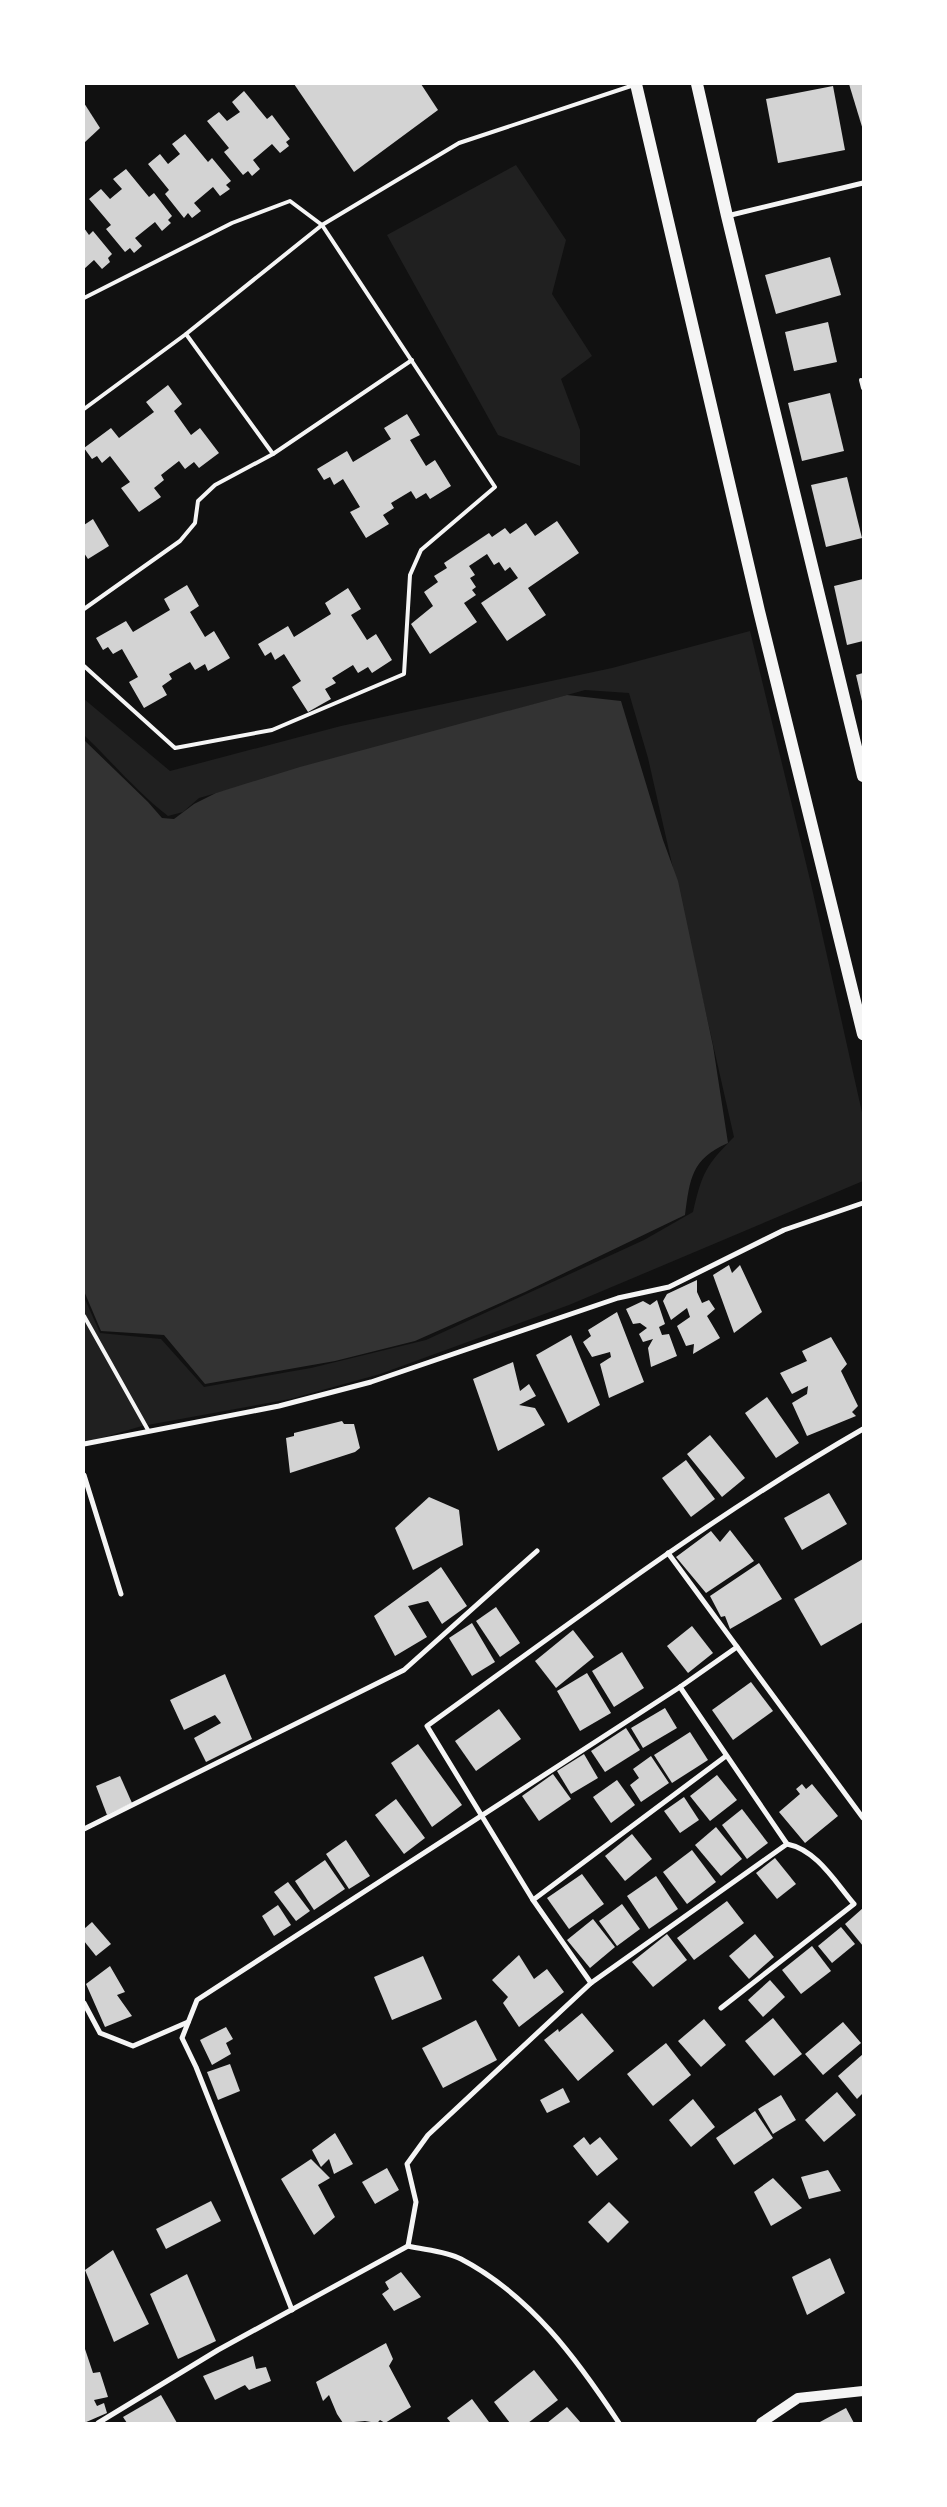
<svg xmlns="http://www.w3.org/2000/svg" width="947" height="2507" font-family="Mulish,sans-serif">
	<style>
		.green { fill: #202020 }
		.water { fill: #333 }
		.building { fill: #d3d3d3 }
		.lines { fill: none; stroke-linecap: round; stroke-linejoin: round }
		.service { stroke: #f5f5f5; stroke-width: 4 }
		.minor { stroke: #f5f5f5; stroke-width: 5 }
		.secondary { stroke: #f5f5f5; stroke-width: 10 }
		.primary { stroke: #f5f5f5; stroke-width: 12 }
	</style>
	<rect width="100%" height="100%" fill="#111"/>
	<!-- green -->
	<g class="green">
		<polygon points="516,165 566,240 552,294 592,356 561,379 580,430 580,466 498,435 387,235"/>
		<path d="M750 631 811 884 863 1117V1181L569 1305 380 1374 290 1399 142 1426 84 1443V1297L100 1333 161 1339 204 1387 311 1368 426 1340 644 1240 693 1212C702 1173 706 1165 734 1137L648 758 629 693 585 690 199 798 183 812 168 816C137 792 112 762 84 735V699L170 771 341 726 612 668Z"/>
	</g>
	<!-- water -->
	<path class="water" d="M567 695 621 701 663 840 678 881 713 1046 728 1143C691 1159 690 1179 685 1215L525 1292 415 1341 335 1361 205 1384 164 1335 101 1331 84 1291V740L148 802 162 818 174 819 194 804 216 793 300 767Z"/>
	<!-- building -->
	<g class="building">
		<polygon points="294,84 421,84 438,110 354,172"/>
		<polygon points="849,84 863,84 863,130"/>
		<polygon points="833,86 845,150 778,163 766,99"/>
		<polygon points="244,91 267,119 272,115 290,139 286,142 289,146 280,153 272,144 253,160 260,169 252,176 248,171 243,175 224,152 229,148 207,121 219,112 227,121 240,112 232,102"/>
		<polygon points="84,103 100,128 84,143"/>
		<polygon points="185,134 208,162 212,158 231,181 226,185 230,189 220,196 213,187 194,203 201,211 192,218 188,213 184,218 165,194 169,190 148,164 160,154 168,164 180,154 172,144"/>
		<polygon points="126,169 149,197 154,193 172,216 168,220 171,223 162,231 155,222 135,238 142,246 134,253 130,248 125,252 106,229 111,225 89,199 101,189 110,199 122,189 113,179"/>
		<polygon points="84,228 89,235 93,231 112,254 108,258 110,262 102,269 94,260 84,269"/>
		<polygon points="830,257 841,295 776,314 765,275"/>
		<polygon points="828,322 837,362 794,371 785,332"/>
		<polygon points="168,385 182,404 174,411 191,435 200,428 219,453 199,468 194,462 185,469 179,461 161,475 164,480 154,488 161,497 139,512 121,488 130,482 110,456 102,463 97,456 92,459 84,448 111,428 119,438 154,412 146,402"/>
		<polygon points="830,393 844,451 802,461 788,403"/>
		<polygon points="407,414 420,435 410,440 426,466 435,460 451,486 430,499 426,493 416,499 411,491 391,503 394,508 383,515 389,524 366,538 350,512 360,507 343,479 334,485 330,477 324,480 317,469 347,451 353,462 391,439 384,428"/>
		<polygon points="847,477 862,538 826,547 811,485"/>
		<polygon points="93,519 109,546 88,559 84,553 84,525"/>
		<polygon points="557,521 579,553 528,588 546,615 507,641 481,603 518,578 510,567 505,571 499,562 494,565 487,554 469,566 475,575 470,578 476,587 472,590 476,595 464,603 477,622 430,654 411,624 433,606 424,592 438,582 434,576 447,568 444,563 489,533 492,537 505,528 510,534 526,523 535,536"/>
		<polygon points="863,579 863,641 847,645 834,586"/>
		<polygon points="187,585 199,606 190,612 205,637 214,631 230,658 208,671 205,664 195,670 190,662 169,674 172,679 162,686 167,695 144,708 129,682 138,677 122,649 113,654 108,647 103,650 96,638 126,621 133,632 170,610 164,599"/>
		<polygon points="348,588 361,609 351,615 367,640 376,634 392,660 372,673 368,667 358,673 353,665 332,678 336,683 325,689 331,699 308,712 292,687 301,681 284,654 275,660 271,652 265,656 258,644 288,626 294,637 331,614 325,603"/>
		<polygon points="863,673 863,701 862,701 856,675"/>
		<polygon points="729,1265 732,1273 740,1265 762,1312 734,1333 713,1275"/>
		<polygon points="697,1280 697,1292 702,1303 709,1300 715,1309 707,1316 720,1338 693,1354 694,1344 686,1346 677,1326 690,1317 687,1308 671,1320 663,1301 667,1294"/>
		<polygon points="657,1300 665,1324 659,1327 662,1335 669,1334 677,1356 651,1367 648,1348 653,1339 643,1342 639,1334 647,1328 640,1323 633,1324 626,1309 643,1301 650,1305"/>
		<polygon points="617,1312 644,1382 609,1398 600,1364 611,1357 610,1352 592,1357 583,1342 591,1336 588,1330"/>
		<polygon points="571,1335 600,1405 568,1423 536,1355"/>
		<polygon points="831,1337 847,1364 841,1371 858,1406 852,1412 856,1416 807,1436 792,1403 807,1394 808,1386 792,1394 780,1373 807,1361 802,1351"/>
		<polygon points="513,1362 520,1391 529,1384 536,1396 519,1405 535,1408 545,1425 498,1451 473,1379"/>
		<polygon points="767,1397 799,1443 776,1458 745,1413"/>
		<polygon points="342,1421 344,1424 354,1424 360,1448 355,1452 290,1473 286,1438 294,1436 294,1433"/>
		<polygon points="710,1435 745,1478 722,1497 687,1454"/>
		<polygon points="686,1460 715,1499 691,1517 662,1478"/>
		<polygon points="829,1493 847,1524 802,1550 784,1518"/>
		<polygon points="429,1497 459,1510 463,1545 413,1570 395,1528"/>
		<polygon points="730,1530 754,1561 706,1593 676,1557 711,1531 720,1542"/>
		<polygon points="863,1559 863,1622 821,1646 794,1599"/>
		<polygon points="759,1563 782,1599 730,1629 725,1616 721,1617 710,1596"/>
		<polygon points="441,1567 467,1606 442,1624 428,1601 408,1606 427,1637 395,1656 374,1616"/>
		<polygon points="496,1607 520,1643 500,1657 476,1621"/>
		<polygon points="472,1623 495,1662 472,1676 449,1638"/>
		<polygon points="692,1626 713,1653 688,1673 667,1646"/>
		<polygon points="573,1630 594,1657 556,1688 535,1661"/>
		<polygon points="622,1652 644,1688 614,1707 592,1671"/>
		<polygon points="587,1673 611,1713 580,1731 557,1691"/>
		<polygon points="225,1674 252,1739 206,1762 194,1738 221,1723 215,1715 184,1730 170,1700"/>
		<polygon points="751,1682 773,1711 733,1740 712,1710"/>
		<polygon points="665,1708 677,1728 643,1748 631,1728"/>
		<polygon points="499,1709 521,1739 476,1771 455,1741"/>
		<polygon points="626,1728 640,1750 605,1772 591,1751"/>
		<polygon points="690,1732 708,1760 672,1783 654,1755"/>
		<polygon points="418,1744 462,1805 432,1827 391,1763"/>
		<polygon points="584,1754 598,1778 571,1794 557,1771"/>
		<polygon points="651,1756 669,1783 641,1802 630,1785 639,1778 633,1769"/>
		<polygon points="553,1774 571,1799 539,1821 522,1796"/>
		<polygon points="717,1775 737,1800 710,1821 690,1796"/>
		<polygon points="120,1776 132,1803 107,1815 96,1786"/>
		<polygon points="617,1780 635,1805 611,1823 593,1797"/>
		<polygon points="802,1784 806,1789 812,1784 838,1816 805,1843 779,1812 800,1794 796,1789"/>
		<polygon points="684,1797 699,1820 680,1833 664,1811"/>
		<polygon points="396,1799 425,1838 404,1854 375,1815"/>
		<polygon points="742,1809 768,1843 747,1859 722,1825"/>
		<polygon points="716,1827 742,1859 721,1876 695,1845"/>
		<polygon points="632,1834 652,1859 625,1881 605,1856"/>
		<polygon points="346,1840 370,1876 349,1889 326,1854"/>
		<polygon points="692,1850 716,1882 687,1904 663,1872"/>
		<polygon points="775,1858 796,1884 777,1899 756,1873"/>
		<polygon points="325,1860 345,1889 314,1910 295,1881"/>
		<polygon points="582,1874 604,1904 569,1929 547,1898"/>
		<polygon points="656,1876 678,1909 649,1929 627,1896"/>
		<polygon points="288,1882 310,1911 296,1921 274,1892"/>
		<polygon points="727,1901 744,1923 694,1960 677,1938"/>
		<polygon points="622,1904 640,1929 617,1946 599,1921"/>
		<polygon points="278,1905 291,1925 274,1936 262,1916"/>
		<polygon points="863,1908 863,1946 845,1924"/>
		<polygon points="593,1919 615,1947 590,1968 567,1940"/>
		<polygon points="92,1922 111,1944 96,1956 84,1941 84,1929"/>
		<polygon points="841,1927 855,1944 832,1963 818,1946"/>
		<polygon points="667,1934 687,1960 653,1987 632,1962"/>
		<polygon points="755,1934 774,1957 749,1979 729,1956"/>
		<polygon points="812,1946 831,1971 801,1994 782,1970"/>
		<polygon points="519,1955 534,1979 547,1969 564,1992 519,2027 503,2003 508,1997 492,1980"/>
		<polygon points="423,1956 442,1999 392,2020 374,1977"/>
		<polygon points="110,1966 125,1992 117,1995 132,2016 105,2027 86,1984"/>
		<polygon points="770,1980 785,1997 763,2017 748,2000"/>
		<polygon points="582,2013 614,2051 578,2081 544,2040 558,2029 559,2032"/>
		<polygon points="773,2018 802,2054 774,2076 745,2041"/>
		<polygon points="704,2019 726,2045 701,2067 678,2041"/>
		<polygon points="476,2020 497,2060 443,2088 422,2048"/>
		<polygon points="843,2022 861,2043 823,2075 805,2054"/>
		<polygon points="226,2027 233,2039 226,2043 231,2054 212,2065 200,2040"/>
		<polygon points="666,2043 691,2075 653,2106 627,2074"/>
		<polygon points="863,2054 863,2093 857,2099 838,2076"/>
		<polygon points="230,2064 240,2091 218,2100 207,2072"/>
		<polygon points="563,2088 570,2102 547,2113 540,2100"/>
		<polygon points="837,2092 856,2115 824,2142 805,2120"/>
		<polygon points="781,2095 796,2120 773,2134 758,2109"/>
		<polygon points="693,2099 715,2127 691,2147 669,2120"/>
		<polygon points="755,2111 773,2138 734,2165 716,2138"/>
		<polygon points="335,2133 353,2164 334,2174 329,2159 321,2167 312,2150"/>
		<polygon points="584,2137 590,2145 600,2137 618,2159 597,2176 573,2146"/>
		<polygon points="311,2159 330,2178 318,2185 335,2217 314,2235 281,2179"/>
		<polygon points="387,2168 399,2190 375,2204 362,2182"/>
		<polygon points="828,2170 841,2191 809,2199 801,2177"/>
		<polygon points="773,2178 802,2208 771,2226 754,2192"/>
		<polygon points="211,2201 221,2221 166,2249 156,2229"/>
		<polygon points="609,2202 629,2222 608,2243 588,2222"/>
		<polygon points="113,2250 149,2324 114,2342 85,2270"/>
		<polygon points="830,2258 845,2293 807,2315 792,2277"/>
		<polygon points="401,2272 421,2297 394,2311 382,2294 389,2289 385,2282"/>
		<polygon points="187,2274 216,2341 178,2359 150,2294"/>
		<polygon points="386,2343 393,2359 389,2366 411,2407 385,2423 380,2420 377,2423 365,2421 343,2423 337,2414 329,2395 323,2401 316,2382"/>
		<polygon points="85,2349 93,2373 100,2372 108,2397 94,2400 97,2406 104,2403 107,2413 84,2423"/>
		<polygon points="253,2356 256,2369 266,2367 271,2381 249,2390 245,2385 215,2400 203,2376"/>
		<polygon points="534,2370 558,2400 528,2423 510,2423 494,2402"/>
		<polygon points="161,2395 177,2423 127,2423 123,2417"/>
		<polygon points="472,2399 489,2422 451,2423 447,2418"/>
		<polygon points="567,2407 581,2423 547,2423"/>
		<polygon points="846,2408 854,2423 818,2423"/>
	</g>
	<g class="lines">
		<!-- service -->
		<g class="service">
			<polyline points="84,298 232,223 290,201 322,225 495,487 421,550 410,575 404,674 272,730 175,748 84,666"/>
			<polyline points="186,334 273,454"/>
			<polyline points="861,380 863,388"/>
			<polyline points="84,409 186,334 322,225 459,143 634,85"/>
			<polyline points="84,609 180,541 195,523 198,501 215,485 273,454 412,360"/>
			<polyline points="84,1316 148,1430"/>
		</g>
		<!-- minor -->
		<g class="minor">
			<polyline points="727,216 863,183"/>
			<polyline points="84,1444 279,1406 371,1382 618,1298 669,1287 784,1230 863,1203"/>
			<polyline points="84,1475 121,1594"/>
			<polyline points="668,1553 863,1818"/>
			<path d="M680 1687 787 1844C817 1850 835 1882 854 1904L721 2008"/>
			<polyline points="84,1829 404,1670 537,1551"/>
			<polyline points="533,1900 726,1756"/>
			<path d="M591 1983 533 1900 427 1726C569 1624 710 1517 863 1429"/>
			<polyline points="84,2003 100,2033 133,2046 188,2022"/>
			<polyline points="408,2246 416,2202 407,2164 428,2135 591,1983 787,1844"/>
			<polyline points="292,2310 196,2067 182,2038 197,2000 680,1687 737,1647"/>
			<path d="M98 2423 218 2350 408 2246C425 2250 446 2251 461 2259 530 2295 577 2359 619 2423"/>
		</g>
		<!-- secondary -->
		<polyline class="secondary" points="761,2423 798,2398 863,2391"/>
		<!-- primary -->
		<g class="primary">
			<polyline points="636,84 759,611 863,1034"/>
			<polyline points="697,84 727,216 863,776"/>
		</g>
	</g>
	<!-- border -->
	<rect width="947" height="2507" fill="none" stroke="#ffffff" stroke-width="170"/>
</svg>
